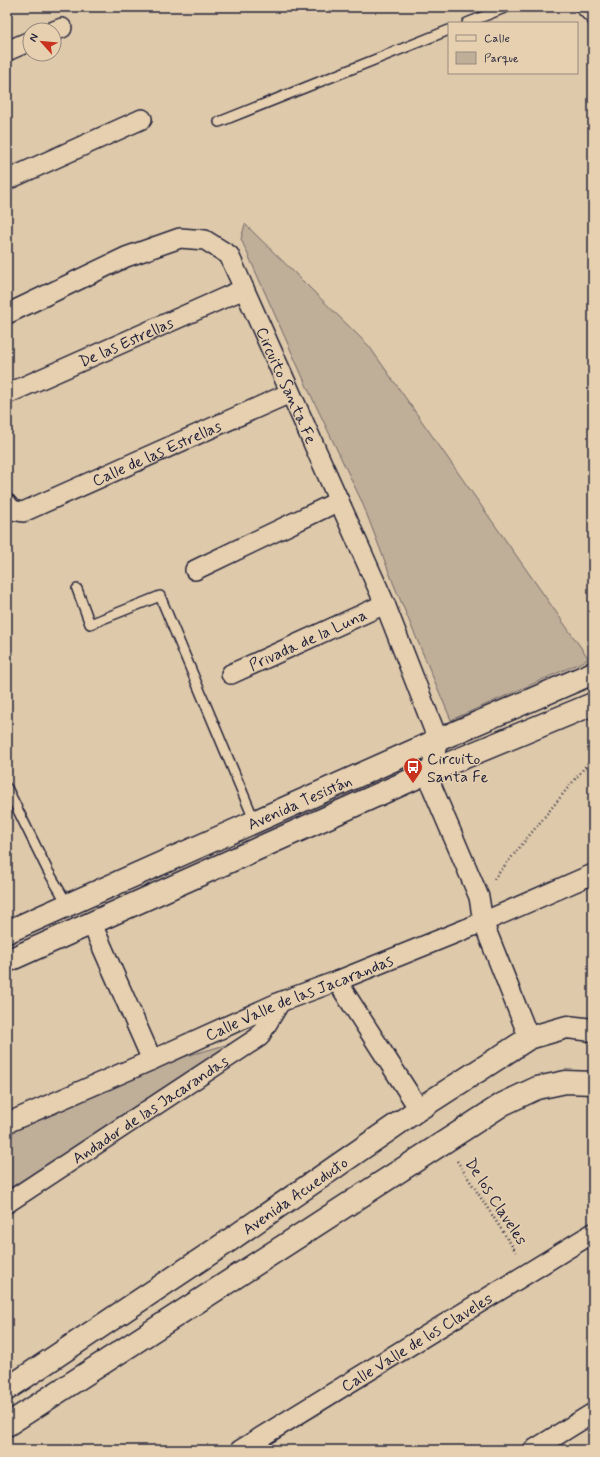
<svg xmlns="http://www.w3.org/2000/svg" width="600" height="1457" font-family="Mynerve,sans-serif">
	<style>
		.green { fill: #bfae98; stroke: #70686a }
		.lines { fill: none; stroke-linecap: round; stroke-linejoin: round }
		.lane-casing { stroke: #22223b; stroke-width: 12 }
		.street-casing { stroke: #22223b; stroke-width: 22 }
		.secondary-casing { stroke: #22223b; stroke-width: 25 }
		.path { stroke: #22223b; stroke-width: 2.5; stroke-dasharray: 1 3; stroke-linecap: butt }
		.lane { stroke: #e6d0af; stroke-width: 9 }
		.street { stroke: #e6d0af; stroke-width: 19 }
		.secondary { stroke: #e6d0af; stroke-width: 22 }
		.labels { text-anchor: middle; stroke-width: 3; stroke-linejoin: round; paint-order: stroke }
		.street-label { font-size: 16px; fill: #22223b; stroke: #e6d0af }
		.poi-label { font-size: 16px; fill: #22223b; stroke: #e6d0af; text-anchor: start }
	</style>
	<rect width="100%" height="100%" fill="#dec9aa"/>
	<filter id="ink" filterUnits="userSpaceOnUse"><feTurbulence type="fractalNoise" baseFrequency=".025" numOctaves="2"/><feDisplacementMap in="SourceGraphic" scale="8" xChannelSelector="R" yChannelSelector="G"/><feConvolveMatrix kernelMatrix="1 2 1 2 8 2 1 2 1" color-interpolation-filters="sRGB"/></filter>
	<g filter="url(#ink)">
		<!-- green -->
		<g class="green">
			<polygon points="245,224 369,346 589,659 451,720 394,585 362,502 308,389 241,239"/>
			<polygon points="236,1042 236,1043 7,1190 7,1131 151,1066"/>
		</g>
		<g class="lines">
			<defs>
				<g id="lane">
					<polyline points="579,7 593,21"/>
					<polyline points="467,23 507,7"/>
					<polyline points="219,122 449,30"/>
					<polyline points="77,589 90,624 160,596 255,822"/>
					<polyline points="7,788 48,871 68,905"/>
				</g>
				<g id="street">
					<polyline points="54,31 62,28"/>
					<polyline points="7,51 30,41"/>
					<polyline points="7,180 142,119"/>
					<path id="s1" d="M7 314 126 257 180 238 205 240 229 255 385 604 438 740 431 771 432 787 479 897 483 922 529 1038"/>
					<path id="s2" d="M7 394 244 289"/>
					<path id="s3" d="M7 504 12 510 23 512 290 393"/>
					<polyline points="195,570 339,501"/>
					<path id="s4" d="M231 674 385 604"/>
					<polyline points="92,924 152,1060"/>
					<polyline points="337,981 419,1109"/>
					<path id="s5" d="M7 1123 152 1060 280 1002 337 981 483 922 593 874"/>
					<path id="s6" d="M7 1203 259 1037 280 1002"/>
					<path id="s7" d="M240 1450 593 1233"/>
					<polyline points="533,1450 593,1413"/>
				</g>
				<g id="secondary">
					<path id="s8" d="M7 932 438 740 593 673"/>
					<polyline points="7,961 431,771 593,704"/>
					<path id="s9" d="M7 1389 227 1242 419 1109 529 1038 567 1027 593 1030"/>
					<polyline points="7,1425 503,1104 537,1088 566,1082 593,1083"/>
				</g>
			</defs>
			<!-- lane casing -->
			<use href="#lane" class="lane-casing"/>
			<!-- street casing -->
			<use href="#street" class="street-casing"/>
			<!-- secondary casing -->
			<use href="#secondary" class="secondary-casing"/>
			<!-- path -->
			<g class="path">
				<polyline points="494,879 593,757"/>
				<polyline points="457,1161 518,1255"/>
			</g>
			<!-- lane -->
			<use href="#lane" class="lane"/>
			<!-- street -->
			<use href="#street" class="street"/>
			<!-- secondary -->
			<use href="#secondary" class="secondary"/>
		</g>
	</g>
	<!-- icons -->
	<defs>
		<symbol id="bus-pin" viewBox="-11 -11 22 30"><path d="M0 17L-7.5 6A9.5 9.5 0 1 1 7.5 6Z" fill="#c8321e" stroke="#e6d0af"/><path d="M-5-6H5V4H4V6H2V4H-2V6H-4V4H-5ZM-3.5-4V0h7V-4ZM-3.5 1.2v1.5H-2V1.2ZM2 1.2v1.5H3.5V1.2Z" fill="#fff"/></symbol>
	</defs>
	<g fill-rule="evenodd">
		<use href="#bus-pin" x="402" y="756" width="22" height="30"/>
	</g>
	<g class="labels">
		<!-- street labels -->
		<g class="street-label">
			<text dy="6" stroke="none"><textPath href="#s2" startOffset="130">De las Estrellas</textPath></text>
			<text dy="6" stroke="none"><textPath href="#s1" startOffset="385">Circuito Santa Fe</textPath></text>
			<text dy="6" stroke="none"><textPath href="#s3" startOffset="165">Calle de las Estrellas</textPath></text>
			<text dy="6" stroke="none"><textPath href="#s4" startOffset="84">Privada de la Luna</textPath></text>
			<text dy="6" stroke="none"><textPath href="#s8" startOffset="320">Avenida Tesistán</textPath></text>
			<text dy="6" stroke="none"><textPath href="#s5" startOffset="318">Calle Valle de las Jacarandas</textPath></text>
			<text dy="6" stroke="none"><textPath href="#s6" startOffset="171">Andador de las Jacarandas</textPath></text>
			<text dy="6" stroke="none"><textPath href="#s9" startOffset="347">Avenida Acueducto</textPath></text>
			<text transform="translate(497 1201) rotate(57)" y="6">De los Claveles</text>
			<text dy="6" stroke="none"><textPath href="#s7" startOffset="207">Calle Valle de los Claveles</textPath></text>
		</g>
		<!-- poi labels -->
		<g class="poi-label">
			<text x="427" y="764">Circuito<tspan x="427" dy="18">Santa Fe</tspan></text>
		</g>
	</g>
	<!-- margin -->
	<rect width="600" height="1457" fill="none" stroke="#e6d0af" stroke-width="24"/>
	<rect x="12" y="12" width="576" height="1433" fill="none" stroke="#22223b" stroke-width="1.5" filter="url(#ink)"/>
	<!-- legend -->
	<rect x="448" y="22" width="130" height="52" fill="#e6d0af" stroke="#988a81"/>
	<rect x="456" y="35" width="20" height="6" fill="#e6d0af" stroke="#988a81"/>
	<text x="484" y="42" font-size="12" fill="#22223b">Calle</text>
	<rect x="456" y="52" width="20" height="12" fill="#bfae98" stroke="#988a81"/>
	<text x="484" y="62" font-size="12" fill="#22223b">Parque</text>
	<!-- north arrow -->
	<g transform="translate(42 42) rotate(297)"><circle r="19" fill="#e6d0af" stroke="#988a81"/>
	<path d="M0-3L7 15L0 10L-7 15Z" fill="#c8321e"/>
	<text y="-6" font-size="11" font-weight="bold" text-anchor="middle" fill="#22223b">N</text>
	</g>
</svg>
